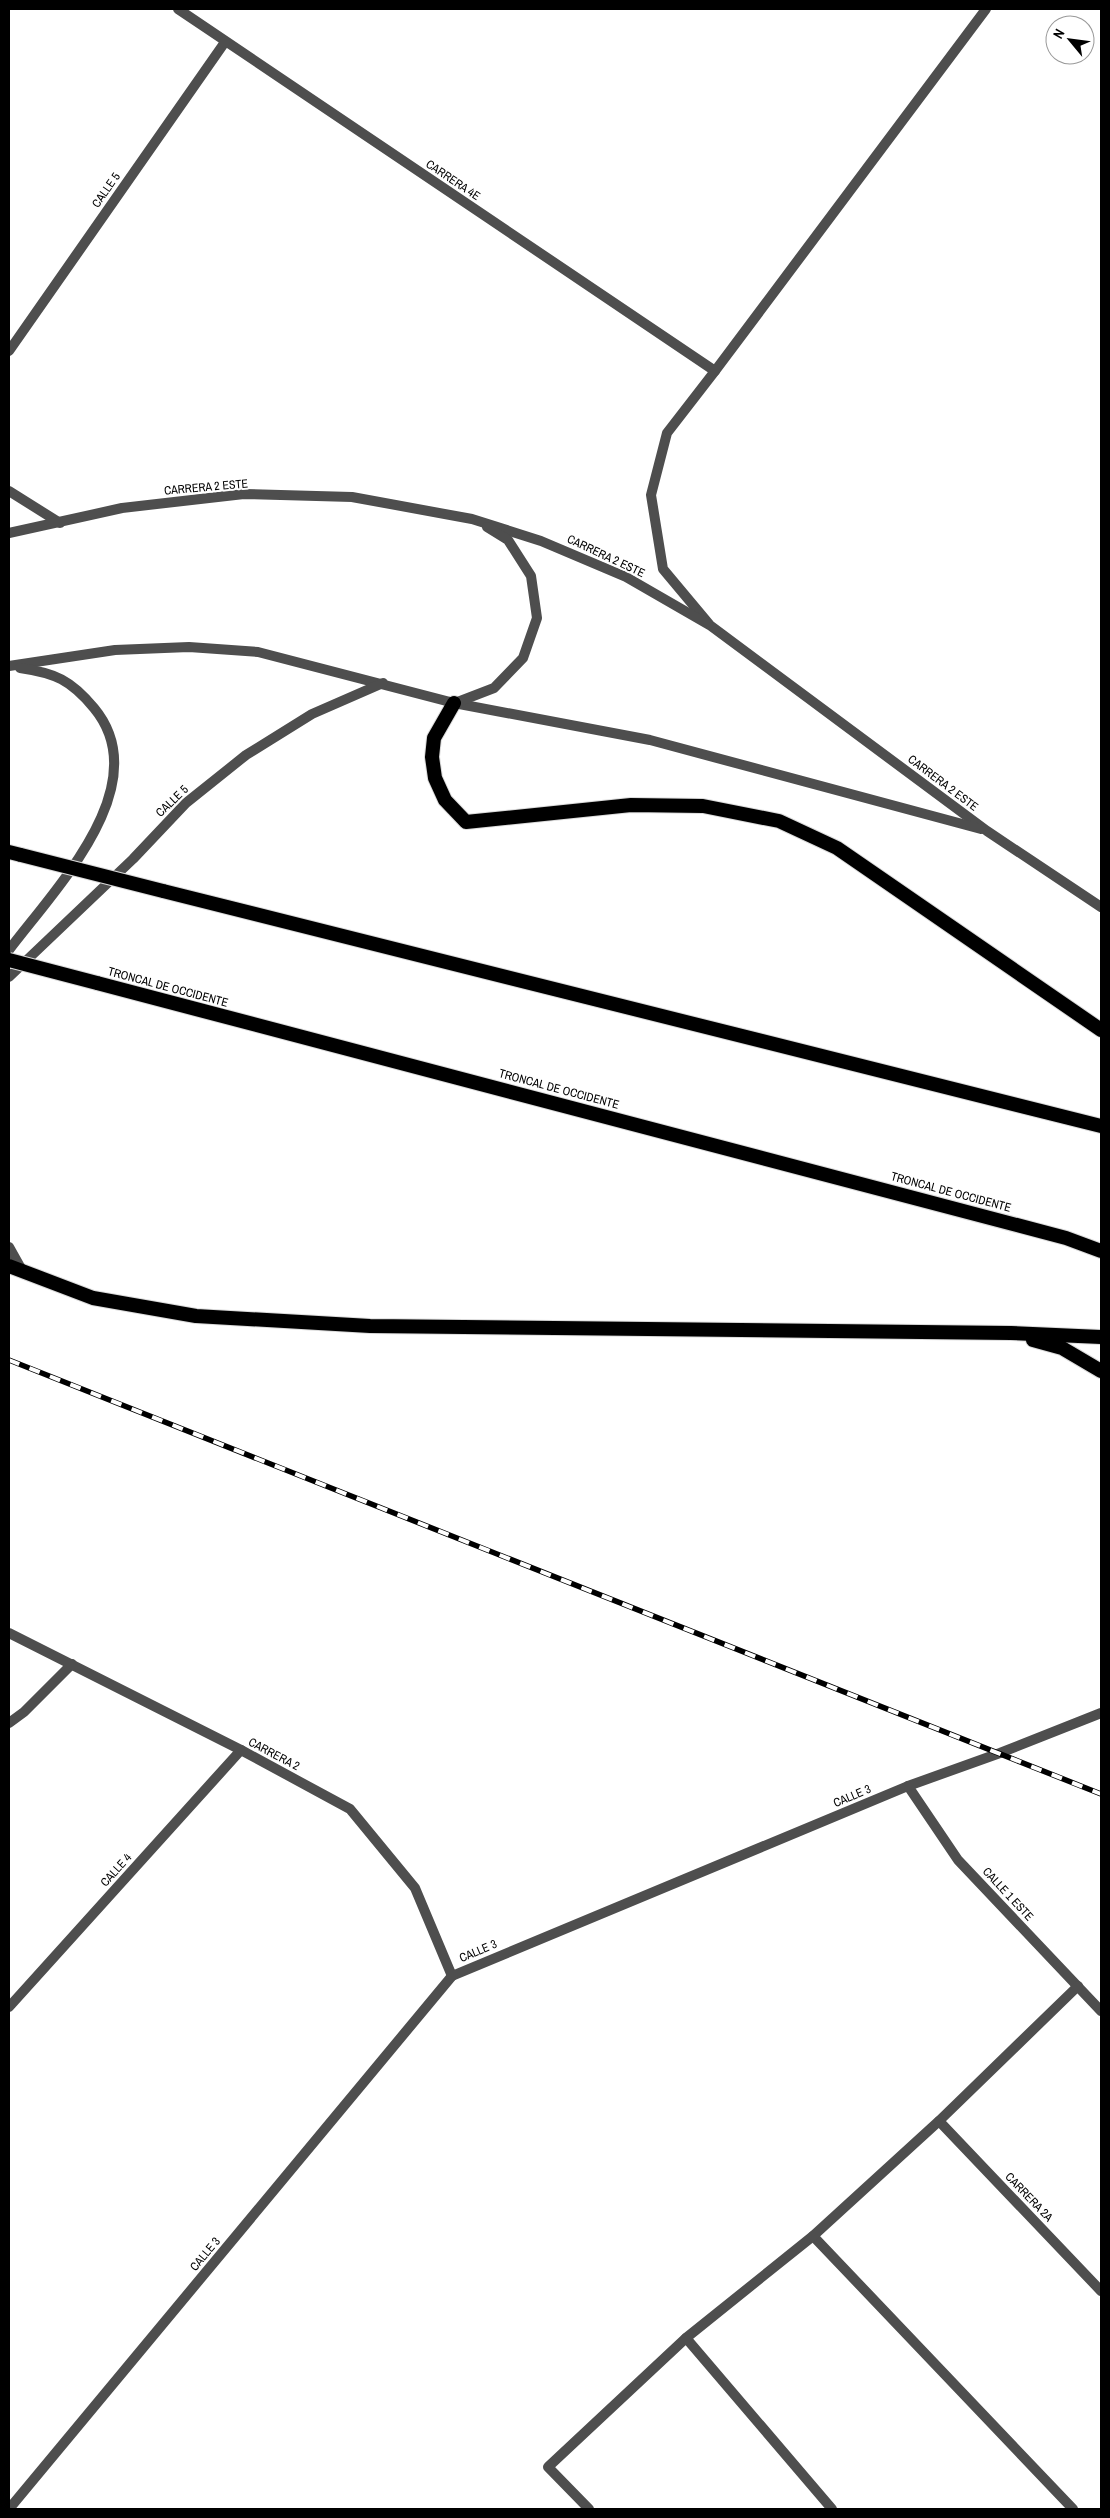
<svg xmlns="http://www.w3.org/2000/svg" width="1110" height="2518" font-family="'Archivo Narrow',sans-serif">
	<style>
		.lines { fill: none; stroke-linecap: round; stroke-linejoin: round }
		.trunk-casing { stroke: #dbdbdb; stroke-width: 16 }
		.service { stroke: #4e4e4e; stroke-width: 10 }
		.minor { stroke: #4e4e4e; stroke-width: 10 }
		.tertiary { stroke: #4e4e4e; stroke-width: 10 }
		.trunk { stroke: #000; stroke-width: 14 }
		.rail-casing { stroke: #000; stroke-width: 5.5 }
		.rail { stroke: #fff; stroke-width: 4; stroke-dasharray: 11; stroke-linecap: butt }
		.trunk-bridge-casing { stroke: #dbdbdb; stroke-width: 16; stroke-linecap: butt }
		.trunk-bridge { stroke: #000; stroke-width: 14 }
		.labels { text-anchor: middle; stroke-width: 4; stroke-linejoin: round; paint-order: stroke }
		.street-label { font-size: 12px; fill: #000; stroke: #fff }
	</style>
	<rect width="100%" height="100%" fill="#fff"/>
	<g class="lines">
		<defs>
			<g id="trunk">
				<polyline points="454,703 434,738 432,757 435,778 445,800 466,822 631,805 703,806 779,821 837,848 1101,1030"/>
				<polyline points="9,852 21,855"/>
				<polyline points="163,891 1101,1126"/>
				<polyline points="97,983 1066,1238 1101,1251"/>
				<polyline points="9,1266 93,1298 196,1316 370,1326 1011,1333 1101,1337"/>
				<polyline points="1033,1340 1062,1348 1101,1371"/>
			</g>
		</defs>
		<!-- trunk casing -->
		<use href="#trunk" class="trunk-casing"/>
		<!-- service -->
		<polyline class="service" points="9,1723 24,1712 72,1664"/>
		<!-- minor -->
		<g class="minor">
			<polyline points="178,9 715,371"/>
			<polyline points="9,351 225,42"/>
			<polyline points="9,491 60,523"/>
			<polyline points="709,624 663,569 651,495 667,433 715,371 986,9"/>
			<polyline points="908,1786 958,1860 1101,2011"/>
			<polyline points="9,2007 241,1750"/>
			<polyline points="939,2121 1101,2291"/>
			<polyline points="813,2236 1073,2509"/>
			<polyline points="686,2338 832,2509"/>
			<polyline points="9,2509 452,1976"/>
			<polyline points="589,2509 548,2467 686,2338 813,2236 939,2121 1078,1986"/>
		</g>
		<!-- tertiary -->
		<g class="tertiary">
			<polyline points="9,533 122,508 244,494 352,497 472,519 541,541 626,577 711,626 987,831 1101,907"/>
			<polyline points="9,666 115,650 189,647 258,652 454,703 650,740 981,829"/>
			<polyline points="455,703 494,688 523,658 537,618 531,576 508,540 487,527"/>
			<path d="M9 950C54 890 158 785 94 708 71 680 55 673 20 668"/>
			<polyline points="9,977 133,859 186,803 246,755 312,714 383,683"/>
			<polyline points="9,1247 23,1272"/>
			<polyline points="9,1633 241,1750 350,1809 415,1888 452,1976 908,1786 1000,1753 1101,1713"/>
		</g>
		<!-- trunk -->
		<use href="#trunk" class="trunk"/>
		<defs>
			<polyline id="rail" points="9,1360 1101,1794"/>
		</defs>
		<!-- rail casing -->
		<use href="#rail" class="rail-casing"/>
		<!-- rail -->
		<use href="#rail" class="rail"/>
		<defs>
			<g id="trunk-bridge">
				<polyline points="21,855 163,891"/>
				<polyline points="9,960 97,983"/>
			</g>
		</defs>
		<!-- trunk-bridge casing -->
		<use href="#trunk-bridge" class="trunk-bridge-casing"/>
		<!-- trunk-bridge -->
		<use href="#trunk-bridge" class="trunk-bridge"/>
	</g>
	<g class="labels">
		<!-- street labels -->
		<g class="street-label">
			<text transform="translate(453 180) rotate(34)" y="4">CARRERA 4E</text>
			<text transform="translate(106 190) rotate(-55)" y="4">CALLE 5</text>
			<text transform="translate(206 487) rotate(-5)" y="4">CARRERA 2 ESTE</text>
			<text transform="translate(606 556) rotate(25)" y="4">CARRERA 2 ESTE</text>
			<text transform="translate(943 783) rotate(37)" y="4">CARRERA 2 ESTE</text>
			<text transform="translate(172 801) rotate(-44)" y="4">CALLE 5</text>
			<text transform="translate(168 987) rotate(15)" y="4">TRONCAL DE OCCIDENTE</text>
			<text transform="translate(559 1089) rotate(15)" y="4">TRONCAL DE OCCIDENTE</text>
			<text transform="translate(951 1192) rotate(15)" y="4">TRONCAL DE OCCIDENTE</text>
			<text transform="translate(274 1754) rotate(28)" y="4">CARRERA 2</text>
			<text transform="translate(852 1796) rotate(-23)" y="4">CALLE 3</text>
			<text transform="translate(116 1870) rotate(-48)" y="4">CALLE 4</text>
			<text transform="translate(1008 1894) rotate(47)" y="4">CALLE 1 ESTE</text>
			<text transform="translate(478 1951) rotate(-23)" y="4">CALLE 3</text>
			<text transform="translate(1029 2197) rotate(46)" y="4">CARRERA 2A</text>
			<text transform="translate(205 2254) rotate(-50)" y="4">CALLE 3</text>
		</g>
	</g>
	<!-- border -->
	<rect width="1110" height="2518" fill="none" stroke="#000000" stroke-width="20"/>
	<!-- north arrow -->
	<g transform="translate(1070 40) rotate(299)"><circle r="24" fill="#ffffff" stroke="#999999"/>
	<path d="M0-4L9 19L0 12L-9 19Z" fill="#000000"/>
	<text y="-8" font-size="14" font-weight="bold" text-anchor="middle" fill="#000000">N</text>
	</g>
</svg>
